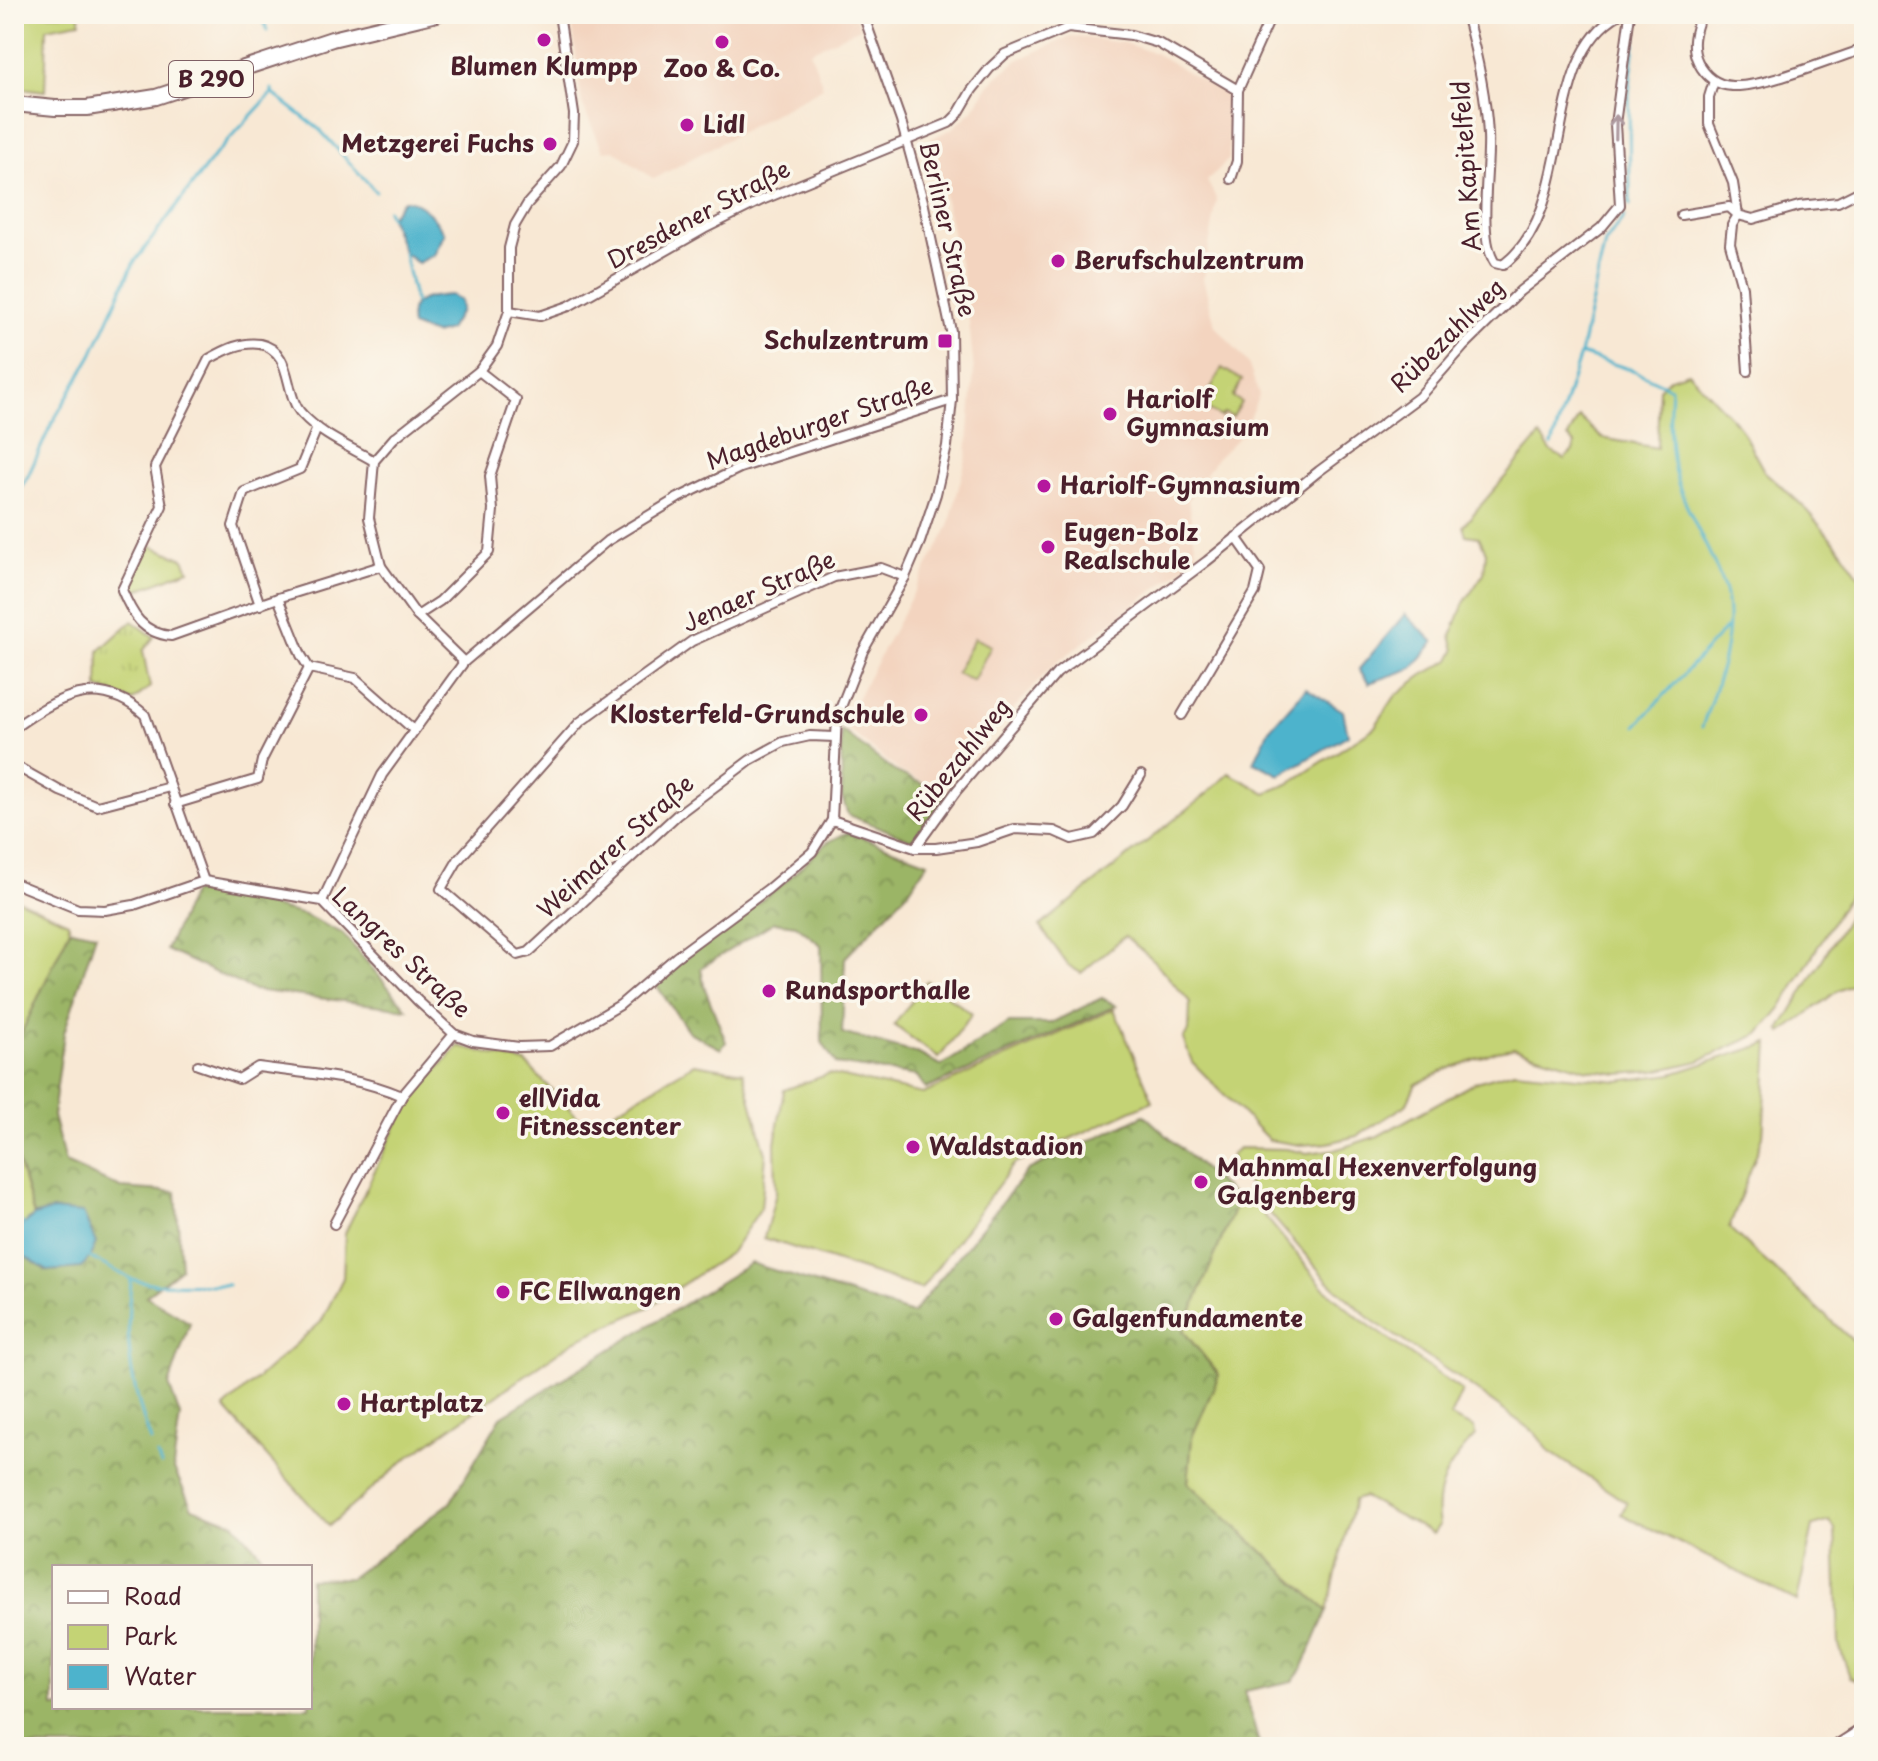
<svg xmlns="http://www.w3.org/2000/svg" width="1878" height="1761" font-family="'Playpen Sans',sans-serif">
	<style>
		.built { fill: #f3d4bf }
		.green { fill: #c4d375; stroke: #877950; stroke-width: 2 }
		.forest { fill: url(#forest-crowns); stroke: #726a48; stroke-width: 2 }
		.park { fill: url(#park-tufts); stroke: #877950; stroke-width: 2 }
		.water { fill: #4db3cc; stroke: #4c697c; stroke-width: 2 }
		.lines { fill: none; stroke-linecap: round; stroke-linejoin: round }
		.stream { stroke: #4db3cc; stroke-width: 3 }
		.street-casing { stroke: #876566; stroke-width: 12 }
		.primary-casing { stroke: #876566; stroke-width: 18 }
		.street { stroke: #fff; stroke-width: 8 }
		.primary { stroke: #fff; stroke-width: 14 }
		.oneway { stroke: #ae9aa0 }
		.poi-dot { fill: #b5179e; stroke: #fbf7ec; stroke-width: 3 }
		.labels { text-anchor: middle; stroke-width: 7; stroke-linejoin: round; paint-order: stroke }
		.shield { fill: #fbf7ec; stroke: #7f6065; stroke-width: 2 }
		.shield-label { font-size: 22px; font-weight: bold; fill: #4a1f2b }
		.poi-label { font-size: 24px; font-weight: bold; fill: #4a1f2b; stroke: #fbf7ec; text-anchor: start }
		.street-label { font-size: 24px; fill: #4a1f2b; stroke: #fbf7ec }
	</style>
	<defs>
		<pattern id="forest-crowns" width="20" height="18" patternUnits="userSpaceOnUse" patternTransform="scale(2)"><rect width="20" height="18" fill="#9bb566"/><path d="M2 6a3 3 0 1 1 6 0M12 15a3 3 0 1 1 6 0" fill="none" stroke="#809354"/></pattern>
		<pattern id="park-tufts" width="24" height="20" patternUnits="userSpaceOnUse" patternTransform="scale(2)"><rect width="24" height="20" fill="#c4d375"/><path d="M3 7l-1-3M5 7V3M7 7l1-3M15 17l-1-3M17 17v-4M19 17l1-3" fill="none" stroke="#aab565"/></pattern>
	</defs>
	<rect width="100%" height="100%" fill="#fbf7ec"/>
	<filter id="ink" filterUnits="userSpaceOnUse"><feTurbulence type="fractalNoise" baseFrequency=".0125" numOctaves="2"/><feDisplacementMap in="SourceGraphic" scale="16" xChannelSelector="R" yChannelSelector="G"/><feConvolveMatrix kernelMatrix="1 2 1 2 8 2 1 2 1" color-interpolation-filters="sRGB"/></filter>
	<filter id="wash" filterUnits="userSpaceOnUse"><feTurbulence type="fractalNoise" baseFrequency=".006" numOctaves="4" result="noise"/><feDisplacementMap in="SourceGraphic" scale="32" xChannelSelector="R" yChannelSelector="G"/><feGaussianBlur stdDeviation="1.8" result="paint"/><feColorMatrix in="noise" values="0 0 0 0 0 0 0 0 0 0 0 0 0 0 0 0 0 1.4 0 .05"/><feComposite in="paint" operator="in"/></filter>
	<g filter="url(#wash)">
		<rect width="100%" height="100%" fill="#f8e8d4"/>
		<!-- built -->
		<g class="built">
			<polygon points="571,14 854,14 860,28 810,51 823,87 654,179 614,150 603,151 582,104"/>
			<polygon points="1071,36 1124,43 1157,54 1228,96 1229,159 1207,181 1217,200 1203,279 1215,325 1248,363 1259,395 1242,434 1216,459 1188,500 1197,558 1052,666 941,790 898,770 843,725 949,526 967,455 974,370 966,293 931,139 953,128 972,111 989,84 1018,60"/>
		</g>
		<!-- green -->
		<g class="green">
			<polygon points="14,14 80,14 80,22 47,28 45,91 14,87"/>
			<polygon points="1222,368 1242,380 1233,397 1241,402 1233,417 1224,413 1221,417 1201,406"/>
			<polygon points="1688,372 1740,427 1764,471 1802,505 1842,551 1864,583 1864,867 1861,875 1781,1008 1759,1034 1699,1061 1656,1071 1619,1074 1585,1069 1514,1048 1497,1051 1448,1069 1416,1084 1406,1105 1357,1136 1328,1143 1300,1145 1269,1140 1192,1062 1183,1039 1189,1031 1190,1002 1155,962 1125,936 1081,973 1068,965 1040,926 1208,793 1229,773 1266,793 1288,784 1374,728 1396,695 1423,675 1450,660 1455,650 1451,636 1464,603 1484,573 1486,552 1479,537 1466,535 1463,526 1540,436 1551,451 1564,459 1573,451 1575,444 1568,437 1579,417 1602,438 1657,448 1659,389 1670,378"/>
			<polygon points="149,545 184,559 189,570 128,594 133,577"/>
			<polygon points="974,638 991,646 973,681 956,673"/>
			<polygon points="1864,890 1864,979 1836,992 1782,1033 1780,1030"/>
			<polygon points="14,898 68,922 70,929 15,1047 14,1066"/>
			<polygon points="927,981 972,1014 939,1058 894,1025"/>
			<polygon points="1114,1009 1153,1101 1014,1164 921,1289 764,1238 776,1193 775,1143 784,1090 829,1074 923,1094"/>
			<polygon points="1769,1043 1763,1136 1729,1228 1864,1351 1864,1682 1850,1677 1839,1645 1835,1530 1830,1521 1813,1526 1797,1601 1621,1514 1627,1503 1550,1452 1535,1433 1459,1378 1373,1321 1329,1282 1265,1208 1236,1167 1231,1155 1238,1148 1286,1149 1307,1153 1338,1149 1378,1136 1476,1082 1514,1071 1619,1081 1672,1074"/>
			<polygon points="459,1046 526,1063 587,1127 694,1064 743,1072 766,1154 761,1208 731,1252 649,1307 574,1341 406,1459 329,1526 224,1408 321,1322 343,1278 345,1233 408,1101"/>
			<polygon points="14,1148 34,1216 14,1232"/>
			<path d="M1246 1193 1326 1290 1359 1318 1462 1391 1450 1417 1474 1428 1475 1436C1451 1461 1432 1488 1439 1525L1433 1534 1364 1497 1354 1500 1327 1611 1188 1483 1192 1437 1219 1375 1183 1331 1238 1200Z"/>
		</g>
		<!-- forest -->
		<g class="forest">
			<polygon points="841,730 894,771 947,795 912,840 848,815 842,797"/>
			<polygon points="848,832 928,862 908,892 845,958 842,1033 919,1054 941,1066 1009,1023 1051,1023 1102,998 1116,1006 926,1089 917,1076 836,1064 822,1042 821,945 796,925 774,922 701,968 704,986 726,1042 721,1049 689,1032 654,982 785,882 826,843"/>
			<polygon points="211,890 304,915 342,933 407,1009 253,990 166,950 192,893"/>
			<polygon points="70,929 96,934 64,1033 53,1116 65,1163 121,1188 176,1192 181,1268 146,1296 190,1323 169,1385 180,1416 173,1467 192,1508 234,1523 272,1567 54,1567 54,1707 310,1707 310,1579 350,1578 450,1503 501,1417 751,1263 912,1314 1028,1170 1144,1115 1238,1200 1183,1331 1219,1375 1192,1437 1188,1483 1327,1611 1302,1669 1293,1681 1244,1691 1260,1747 14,1747 14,1250 48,1271 53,1210 34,1216 14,1148 15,1047"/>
		</g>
		<!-- park -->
		<polygon class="park" points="132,621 154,637 143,651 150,687 132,701 98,688 99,651"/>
		<!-- water -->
		<g class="water">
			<path d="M403 200C423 200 434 219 445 233L434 255 418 263 404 253 390 217Z"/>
			<path d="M451 295 460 300 461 310 449 330 434 334 411 326C406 297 429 297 451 295Z"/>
			<polygon points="1405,614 1434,642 1413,668 1369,683 1359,669"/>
			<polygon points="1306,688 1343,711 1348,735 1280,775 1254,762 1269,730"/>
			<polygon points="53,1210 83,1213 96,1243 90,1257 81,1268 48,1271 14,1250 14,1232 34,1216"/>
		</g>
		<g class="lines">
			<!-- stream -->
			<g class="stream">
				<polyline points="262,14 267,31"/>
				<polyline points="272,93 320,130 376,192"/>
				<polyline points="1630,205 1629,94 1636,34"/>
				<polyline points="387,210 390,217"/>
				<polyline points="404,253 415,303"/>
				<path d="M1580 354 1633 370 1671 388C1669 419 1668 450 1677 480 1688 517 1712 551 1724 588 1737 629 1716 688 1702 727"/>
				<polyline points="1552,445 1580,354 1605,243 1624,217"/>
				<polyline points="14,499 28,476 52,423 92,355 133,264 214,156 272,93 272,89"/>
				<polyline points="1636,726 1725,629"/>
				<polyline points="14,1215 23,1224"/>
				<polyline points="87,1256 131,1279 155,1284 228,1285"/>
				<path d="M131 1281C124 1342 130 1383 151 1441"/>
				<polyline points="157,1455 161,1465"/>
			</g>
		</g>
	</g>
	<g filter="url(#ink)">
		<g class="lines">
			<defs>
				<g id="street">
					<path d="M1466 14C1477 54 1486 93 1488 135 1490 167 1477 237 1495 263L1503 265C1580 206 1538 59 1620 14"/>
					<path d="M1701 14C1695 30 1690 46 1698 62 1705 76 1716 85 1732 86 1764 88 1831 59 1864 49"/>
					<polyline points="1714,81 1709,97 1709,124 1733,183 1738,215 1732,225 1730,244 1742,287 1748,371"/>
					<polyline points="1231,179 1237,161 1238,90 1272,14"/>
					<polyline points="1681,215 1729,207 1738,215 1753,219 1799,206 1838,202 1860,191"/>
					<polyline points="509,311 540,316 569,306 704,229 762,200 949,123 958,114 972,90 990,68 1005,54 1068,28 1131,35 1158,43 1238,90"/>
					<path d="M374 461C350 447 321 435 302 414 283 394 294 351 260 344 242 341 225 350 209 359L155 467 162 506 122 590C132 614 142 633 171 636L278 598 381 566"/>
					<polyline points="278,598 301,655 309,668"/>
					<polyline points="260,605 233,526 244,492 300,469 317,428"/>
					<polyline points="417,616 440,601 489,552 493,510 490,476 516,400 479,371"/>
					<polyline points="464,662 417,616 381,566 369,518 374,461 394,438 479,371 497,346 509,311 509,248 515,225 528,203 561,166 573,141 574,114 559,14"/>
					<polyline points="1182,715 1255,592 1260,571 1236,537"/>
					<path d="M14 728C58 697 98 673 145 715L204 881"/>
					<polyline points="835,737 810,736 783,742 750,760 677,815 529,952 518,955 441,889 458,860 580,722 692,641 834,577 881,568 905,577"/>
					<polyline points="14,765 60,791 97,806 170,787"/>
					<polyline points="175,804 258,779 262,760 309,668 355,678 414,730"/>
					<polyline points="832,820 915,848 936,848 977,842 1015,829 1054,831 1072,839 1094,834 1122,806 1141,775"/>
					<polyline points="915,848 957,790 1057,673 1207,561 1319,471 1419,397 1463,347 1520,291 1601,228 1620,205 1615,124 1630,14"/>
					<polyline points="14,883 78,909 105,910 134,905 204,881 322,901 418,1001 454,1034 473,1041 519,1047 550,1046 620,1005 676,957 768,889 812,852 832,820 837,717 863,651 905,577 920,542 936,494 947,446 952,400 951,331 923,201 901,121 863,14"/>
					<polyline points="322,901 382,775 464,662 607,541 678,498 740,468 952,400"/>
					<path d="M198 1065 239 1079 258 1067C307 1074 356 1076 402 1096"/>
					<polyline points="334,1224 402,1096 454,1034"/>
					<polyline points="1833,1747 1864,1727"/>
				</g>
				<polyline id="primary" points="14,104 55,108 87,108 156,97 332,39 437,14"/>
			</defs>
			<!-- street casing -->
			<use href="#street" class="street-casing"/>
			<!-- primary casing -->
			<use href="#primary" class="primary-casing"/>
			<!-- street -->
			<use href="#street" class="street"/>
			<!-- primary -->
			<use href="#primary" class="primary"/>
		</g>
		<!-- one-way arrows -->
		<defs><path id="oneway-shaft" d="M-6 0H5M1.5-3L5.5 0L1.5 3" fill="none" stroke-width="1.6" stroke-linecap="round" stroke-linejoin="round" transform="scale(2)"/></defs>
		<use class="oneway" href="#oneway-shaft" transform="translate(1616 127) rotate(-89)"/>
	</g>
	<!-- markers -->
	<g class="poi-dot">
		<circle cx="544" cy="40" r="8"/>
		<circle cx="722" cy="42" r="8"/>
		<circle cx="687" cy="125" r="8"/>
		<circle cx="550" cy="144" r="8"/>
		<circle cx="1058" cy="261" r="8"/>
		<rect x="937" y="333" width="16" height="16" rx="4"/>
		<circle cx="1110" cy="414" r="8"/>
		<circle cx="1044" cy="486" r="8"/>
		<circle cx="1048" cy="547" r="8"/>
		<circle cx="921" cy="715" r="8"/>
		<circle cx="769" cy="991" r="8"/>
		<circle cx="503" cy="1113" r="8"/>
		<circle cx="913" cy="1147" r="8"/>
		<circle cx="1201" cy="1182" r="8"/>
		<circle cx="503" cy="1292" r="8"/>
		<circle cx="1056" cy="1319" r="8"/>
		<circle cx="344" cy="1404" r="8"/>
	</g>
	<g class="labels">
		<!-- shield labels -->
		<rect class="shield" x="169" y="61" width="84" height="36" rx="6"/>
		<g class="shield-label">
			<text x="211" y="87">B 290</text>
		</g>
		<!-- poi labels -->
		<g class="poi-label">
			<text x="544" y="75" text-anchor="middle">Blumen Klumpp</text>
			<text x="722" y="77" text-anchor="middle">Zoo &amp; Co.</text>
			<text x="703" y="133">Lidl</text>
			<text x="534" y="152" text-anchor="end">Metzgerei Fuchs</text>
			<text x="1074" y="269">Berufschulzentrum</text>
			<text x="929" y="349" text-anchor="end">Schulzentrum</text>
			<text x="1126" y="408">Hariolf<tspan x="1126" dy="28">Gymnasium</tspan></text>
			<text x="1060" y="494">Hariolf-Gymnasium</text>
			<text x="1064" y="541">Eugen-Bolz<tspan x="1064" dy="28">Realschule</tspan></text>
			<text x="905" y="723" text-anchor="end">Klosterfeld-Grundschule</text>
			<text x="785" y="999">Rundsporthalle</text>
			<text x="519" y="1107">ellVida<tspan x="519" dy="28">Fitnesscenter</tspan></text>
			<text x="929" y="1155">Waldstadion</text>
			<text x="1217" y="1176">Mahnmal Hexenverfolgung<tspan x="1217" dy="28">Galgenberg</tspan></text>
			<text x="519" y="1300">FC Ellwangen</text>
			<text x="1072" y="1327">Galgenfundamente</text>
			<text x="360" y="1412">Hartplatz</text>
		</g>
		<!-- street labels -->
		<g class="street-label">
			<text transform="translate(1467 166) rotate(-94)" y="8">Am Kapitelfeld</text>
			<text transform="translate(699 215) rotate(-28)" y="8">Dresdener Straße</text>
			<text transform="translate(947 229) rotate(77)" y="8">Berliner Straße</text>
			<text transform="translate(1448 336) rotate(-45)" y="8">Rübezahlweg</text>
			<text transform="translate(820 424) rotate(-19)" y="8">Magdeburger Straße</text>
			<text transform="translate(759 592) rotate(-24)" y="8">Jenaer Straße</text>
			<text transform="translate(959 760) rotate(-51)" y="8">Rübezahlweg</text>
			<text transform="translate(616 847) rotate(-42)" y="8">Weimarer Straße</text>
			<text transform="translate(401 953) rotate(43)" y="8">Langres Straße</text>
		</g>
	</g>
	<!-- margin -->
	<rect width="1878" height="1761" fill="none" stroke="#fbf7ec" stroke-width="48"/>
	<!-- legend -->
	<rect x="52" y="1565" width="260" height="144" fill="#fbf7ec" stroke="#b4a19f" stroke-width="2"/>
	<rect x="68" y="1591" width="40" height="12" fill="#ffffff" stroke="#b4a19f" stroke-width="2"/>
	<text x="124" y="1605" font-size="24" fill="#4a1f2b">Road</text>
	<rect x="68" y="1625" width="40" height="24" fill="#c4d375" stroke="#b4a19f" stroke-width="2"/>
	<text x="124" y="1645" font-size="24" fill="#4a1f2b">Park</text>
	<rect x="68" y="1665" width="40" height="24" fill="#4db3cc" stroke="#b4a19f" stroke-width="2"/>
	<text x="124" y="1685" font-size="24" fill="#4a1f2b">Water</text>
</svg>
